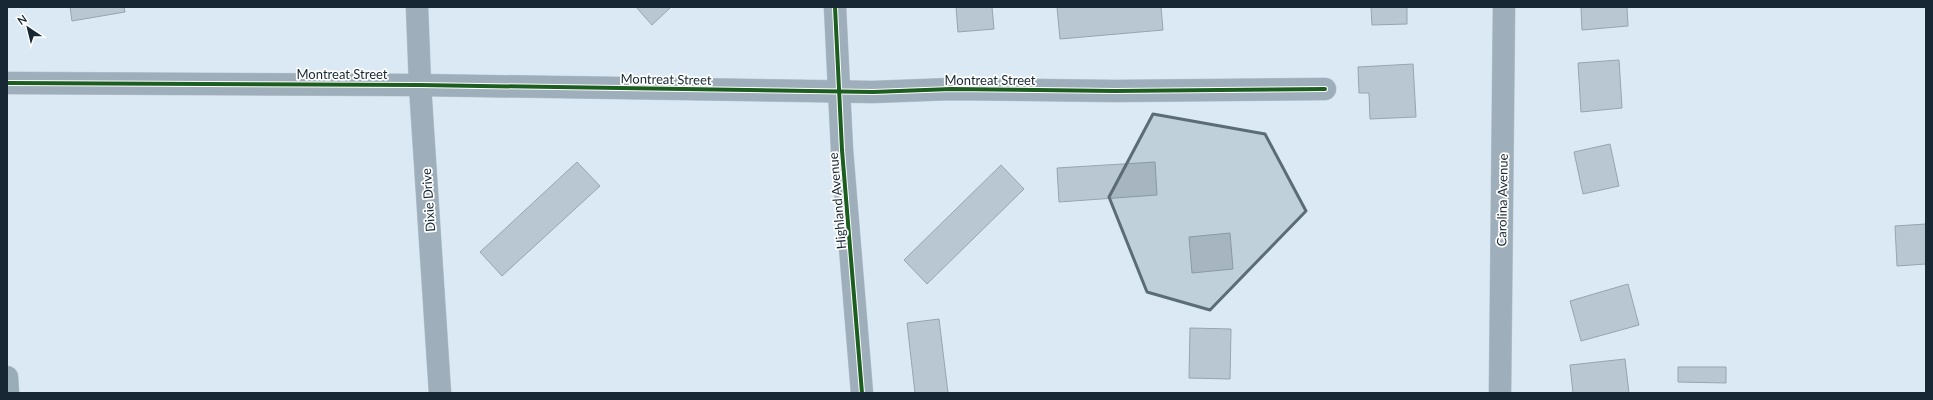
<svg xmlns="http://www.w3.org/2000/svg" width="1933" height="400" font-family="Lato,sans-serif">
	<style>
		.building { fill: #b9c7d2; stroke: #96a5b0 }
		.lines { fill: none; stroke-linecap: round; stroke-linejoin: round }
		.minor-casing { stroke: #b9c5cf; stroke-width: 23 }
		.secondary-casing { stroke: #b9c5cf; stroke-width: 23 }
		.minor { stroke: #9eaeba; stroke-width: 22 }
		.secondary { stroke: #99adb9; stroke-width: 22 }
		.cycleway-casing { stroke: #fff; stroke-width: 6 }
		.cycleway { stroke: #1b5e20; stroke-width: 4 }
		.marked { fill: #5b6c77; fill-opacity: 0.2; stroke: #5b6c77; stroke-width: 3; stroke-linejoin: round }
		.labels { text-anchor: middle; stroke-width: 3.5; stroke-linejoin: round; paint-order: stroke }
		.street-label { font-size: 13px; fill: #172834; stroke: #fff }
	</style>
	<rect width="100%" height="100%" fill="#dae9f4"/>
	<!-- building -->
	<g class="building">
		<polygon points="70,7 124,7 125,12 72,21"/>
		<polygon points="636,7 671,7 652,25"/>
		<polygon points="956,7 992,7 994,29 958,32"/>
		<polygon points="1057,7 1161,7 1163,30 1060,39"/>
		<polygon points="1371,7 1407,7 1407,24 1372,25"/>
		<polygon points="1581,7 1627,7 1628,26 1582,30"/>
		<polygon points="1619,60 1622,108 1581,112 1578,63"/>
		<polygon points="1413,64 1416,117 1370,119 1369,93 1359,93 1358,67"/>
		<polygon points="1610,144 1619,186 1583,194 1574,152"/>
		<polygon points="577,162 600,186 502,276 480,252"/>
		<polygon points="1155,162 1157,195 1059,202 1057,168"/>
		<polygon points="1001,165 1024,189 927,284 904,260"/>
		<polygon points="1926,224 1926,264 1897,266 1895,226"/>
		<polygon points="1230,233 1233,269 1192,273 1189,237"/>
		<polygon points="1628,284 1639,325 1581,341 1570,301"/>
		<polygon points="939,319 948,393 915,393 907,323"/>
		<polygon points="1190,328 1231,329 1230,379 1189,378"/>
		<polygon points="1625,359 1629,393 1573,393 1570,365"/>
		<polygon points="1678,367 1726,367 1726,383 1678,382"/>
	</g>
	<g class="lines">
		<defs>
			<g id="minor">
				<polyline points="417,7 420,85 440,393"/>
				<polyline points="835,7 842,150 862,393"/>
				<polyline points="7,83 420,85 873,92 951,89 1115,91 1325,89"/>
				<polyline points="1500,393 1504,7"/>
			</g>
			<polyline id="secondary" points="7,377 8,393"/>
		</defs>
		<!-- minor casing -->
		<use href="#minor" class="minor-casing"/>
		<!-- secondary casing -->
		<use href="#secondary" class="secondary-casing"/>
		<!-- minor -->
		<use href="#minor" class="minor"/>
		<!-- secondary -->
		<use href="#secondary" class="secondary"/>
		<defs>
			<g id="cycleway">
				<polyline points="835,7 842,150 862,393"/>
				<polyline points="7,83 420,85 873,92 951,89 1115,91 1325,89"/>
			</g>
		</defs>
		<!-- cycleway casing -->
		<use href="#cycleway" class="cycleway-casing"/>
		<!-- cycleway -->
		<use href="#cycleway" class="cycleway"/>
	</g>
	<!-- marked area -->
	<path class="marked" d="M1153 114 1265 134 1306 211 1210 310 1147 292 1109 197Z"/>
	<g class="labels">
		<!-- street labels -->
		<g class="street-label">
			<text x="342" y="79">Montreat Street</text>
			<text transform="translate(666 79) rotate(1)" y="5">Montreat Street</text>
			<text x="990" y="85">Montreat Street</text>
			<text transform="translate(428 200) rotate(-94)" y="5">Dixie Drive</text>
			<text transform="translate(1502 200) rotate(-89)" y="5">Carolina Avenue</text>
			<text transform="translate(837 201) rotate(-95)" y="5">Highland Avenue</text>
		</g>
	</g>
	<!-- border -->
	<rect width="1933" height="400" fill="none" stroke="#172834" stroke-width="16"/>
	<!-- north arrow -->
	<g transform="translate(28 28) rotate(325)" stroke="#ffffff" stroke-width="3" paint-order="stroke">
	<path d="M0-3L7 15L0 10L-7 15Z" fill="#172834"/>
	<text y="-6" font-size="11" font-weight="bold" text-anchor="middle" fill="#172834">N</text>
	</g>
</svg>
